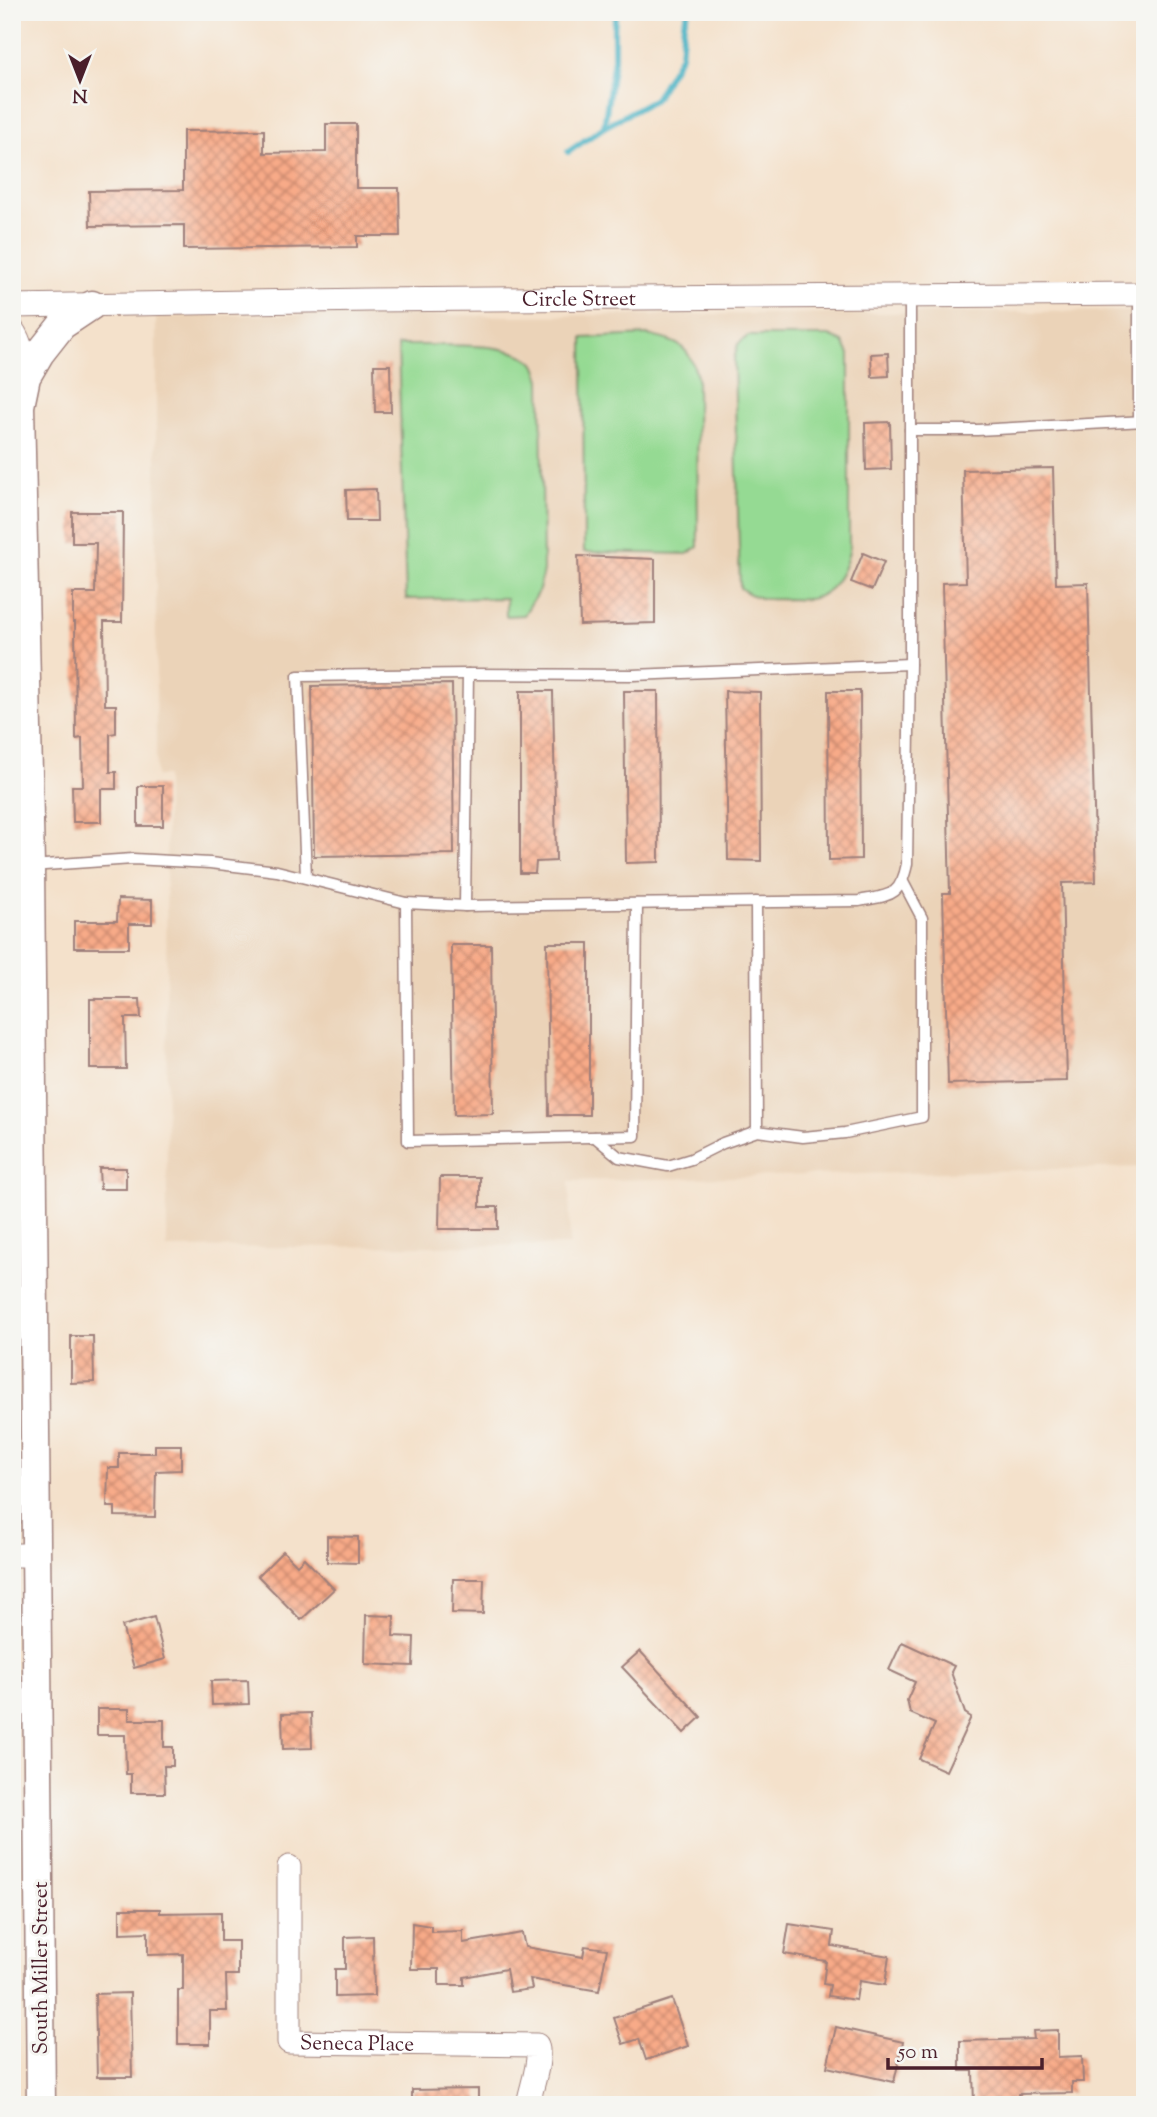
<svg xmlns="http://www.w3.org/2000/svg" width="1157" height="2117" font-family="'Sorts Mill Goudy',serif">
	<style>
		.built { fill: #ebd3b8 }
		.pitch { fill: #95da93; stroke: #707c5f; stroke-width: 2 }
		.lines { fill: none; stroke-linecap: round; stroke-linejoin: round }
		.stream { stroke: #47b2c4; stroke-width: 6 }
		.building { fill: url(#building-cross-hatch) }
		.service-casing { stroke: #9f807b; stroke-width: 13 }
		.minor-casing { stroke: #9f807b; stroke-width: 25 }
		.tertiary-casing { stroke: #9f807b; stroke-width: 31 }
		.service { stroke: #fff; stroke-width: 10 }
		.minor { stroke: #fff; stroke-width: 23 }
		.tertiary { stroke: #fff; stroke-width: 28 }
		.labels { text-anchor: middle; stroke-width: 6; stroke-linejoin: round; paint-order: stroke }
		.street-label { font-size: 21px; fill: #4a1f2b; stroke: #f6f6f2 }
	</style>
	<defs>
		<pattern id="building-cross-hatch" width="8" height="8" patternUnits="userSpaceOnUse" patternTransform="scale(1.75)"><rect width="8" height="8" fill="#f8aa88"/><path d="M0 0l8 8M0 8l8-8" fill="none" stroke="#cb8a6f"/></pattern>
	</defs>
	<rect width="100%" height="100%" fill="#f6f6f2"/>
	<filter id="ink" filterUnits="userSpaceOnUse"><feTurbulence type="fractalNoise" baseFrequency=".0143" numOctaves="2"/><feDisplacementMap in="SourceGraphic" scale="14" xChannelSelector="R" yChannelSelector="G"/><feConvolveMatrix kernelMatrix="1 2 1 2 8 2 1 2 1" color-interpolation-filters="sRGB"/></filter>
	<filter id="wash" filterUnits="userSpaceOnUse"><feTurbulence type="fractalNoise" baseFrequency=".00686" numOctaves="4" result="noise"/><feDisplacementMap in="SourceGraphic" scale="28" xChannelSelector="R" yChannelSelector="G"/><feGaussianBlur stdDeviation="1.57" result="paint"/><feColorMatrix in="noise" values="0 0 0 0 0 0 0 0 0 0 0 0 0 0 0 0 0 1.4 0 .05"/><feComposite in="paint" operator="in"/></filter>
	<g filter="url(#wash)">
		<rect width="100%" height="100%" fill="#f4e1cb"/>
		<!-- built -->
		<polygon class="built" points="1145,311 1145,1167 569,1181 570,1245 167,1248 166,776 156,776 156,316 364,314 510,316"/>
		<!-- pitch -->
		<g class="pitch">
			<path d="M648 335C679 343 689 344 697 377L698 547 687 554 584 552 583 338Z"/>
			<path d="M748 336H829L843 342 849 354V552C844 572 832 596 809 599 802 600 794 599 787 599 767 600 757 600 740 588L734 359 738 344Z"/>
			<path d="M398 345C432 346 506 340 532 361 537 365 539 374 541 380L543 571 539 590 524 615 506 616V598L406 599Z"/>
		</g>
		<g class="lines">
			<!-- stream -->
			<g class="stream">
				<polyline points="604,127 614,59 614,28 616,12"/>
				<polyline points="568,152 604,127 655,99 681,55 684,22 688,12"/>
			</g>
		</g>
		<g id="blocks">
			<!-- building -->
			<g class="building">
				<polygon points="326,124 356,124 356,188 399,188 400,236 357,236 357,247 184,249 184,225 90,226 89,191 183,190 183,131 264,130 264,153 326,152"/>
				<polygon points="888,353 889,376 872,377 871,354"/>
				<polygon points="374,365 390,365 391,412 375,412"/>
				<polygon points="890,422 891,469 866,470 865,423"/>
				<polygon points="1053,468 1056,584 1088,583 1096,882 1062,883 1067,1081 948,1084 943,893 950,893 942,583 966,582 963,470"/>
				<polygon points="376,489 377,521 347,521 346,490"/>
				<polygon points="72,512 123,512 122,622 104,622 105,705 116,705 116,733 110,734 110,772 116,772 116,789 101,789 101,822 73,822 72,786 83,786 82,738 76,739 75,622 73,622 73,593 95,593 96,543 72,543"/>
				<polygon points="863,553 884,562 872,590 851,582"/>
				<polygon points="578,556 655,559 655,623 580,625"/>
				<polygon points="452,684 454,854 314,856 312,686"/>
				<polygon points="520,691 553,691 556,861 536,862 535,873 520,873"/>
				<polygon points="624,691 658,691 659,862 626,863"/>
				<polygon points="725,691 760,692 761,861 728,860"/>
				<polygon points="828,691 860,691 861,859 829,860"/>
				<rect x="138" y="786" width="25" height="40"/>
				<polygon points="118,899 152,900 152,924 129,924 129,948 74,948 74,921 117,921"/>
				<polygon points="547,943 589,943 589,1115 549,1115"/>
				<polygon points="451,945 491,945 493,1114 454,1115"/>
				<polygon points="90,999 140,999 141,1018 125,1018 126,1069 90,1069"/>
				<polygon points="99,1168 126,1168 126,1189 100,1189"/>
				<polygon points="440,1177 480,1177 480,1207 498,1207 498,1229 439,1229"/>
				<polygon points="71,1336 93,1336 94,1382 71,1383"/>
				<polygon points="155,1445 181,1445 181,1470 156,1471 155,1517 115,1516 115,1507 107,1507 108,1468 119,1468 119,1453 155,1453"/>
				<polygon points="327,1536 358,1537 358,1563 327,1562"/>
				<polygon points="283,1551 297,1565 304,1558 334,1589 301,1620 258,1576"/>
				<polygon points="453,1579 484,1579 483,1614 452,1613"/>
				<polygon points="366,1615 394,1616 393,1636 414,1637 413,1666 365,1664"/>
				<polygon points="154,1617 165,1659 134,1668 122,1626"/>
				<polygon points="902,1642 954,1666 951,1672 965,1713 971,1717 946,1771 919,1759 935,1724 910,1713 907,1700 915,1682 889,1670"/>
				<polygon points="640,1651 701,1717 684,1733 622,1667"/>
				<polygon points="248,1680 249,1704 212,1705 211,1681"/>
				<polygon points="97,1709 129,1709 129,1720 164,1720 164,1747 173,1747 173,1766 164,1766 165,1793 131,1793 131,1774 126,1774 125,1735 97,1735"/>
				<polygon points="311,1713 312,1748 283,1749 282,1714"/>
				<polygon points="120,1909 160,1909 160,1913 221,1912 221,1941 238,1941 238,1975 226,1975 227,2011 210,2011 210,2044 178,2044 178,1990 183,1990 183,1954 148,1955 148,1932 120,1933"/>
				<polygon points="412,1923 431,1926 431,1932 463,1931 463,1943 522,1933 525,1947 583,1957 585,1946 607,1949 599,1991 530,1979 532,1989 510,1992 506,1969 464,1977 464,1985 439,1985 439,1969 411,1969"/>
				<polygon points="789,1924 834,1931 832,1946 889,1956 885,1985 859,1981 856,2000 828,1996 830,1985 823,1984 826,1961 784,1954"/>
				<polygon points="373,1936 374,1996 335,1997 335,1969 345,1969 345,1937"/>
				<polygon points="130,1993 132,2077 97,2077 95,1994"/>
				<polygon points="672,1999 688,2046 646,2060 639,2039 623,2044 614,2018"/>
				<polygon points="836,2027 903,2042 894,2082 827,2067"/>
				<polygon points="1058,2030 1058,2057 1082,2056 1083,2082 1072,2082 1072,2093 1018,2094 1018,2105 974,2105 973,2071 960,2071 960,2041 1034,2039 1033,2031"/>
				<polygon points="478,2089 478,2105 412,2105 412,2090"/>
			</g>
		</g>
	</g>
	<g filter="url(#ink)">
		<use href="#blocks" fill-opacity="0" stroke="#9f807b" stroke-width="2"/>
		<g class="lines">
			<defs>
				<g id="service">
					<polyline points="1139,294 1139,422"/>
					<polyline points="910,430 977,430 1145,421"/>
					<path d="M30 866 133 859 210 863 277 871 406 903 465 906 859 901C889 895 900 898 907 864L910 664V296"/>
					<polyline points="306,877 298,676 468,674 633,675 910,664"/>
					<polyline points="756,902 757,1131"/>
					<polyline points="406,903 408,1141 635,1136 637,904"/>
					<polyline points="465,906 468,674"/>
					<polyline points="595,1137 619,1157 668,1166 691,1159 723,1143 757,1131 803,1137 845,1133 922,1117 922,918 903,882"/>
				</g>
				<g id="minor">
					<path id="s1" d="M12 306 369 300 1145 294"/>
					<path d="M12 329C22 343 24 360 26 377"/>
					<polyline points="12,1555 37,1555"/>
					<path id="s2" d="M289 1867V2042L537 2045C542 2061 531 2087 528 2105"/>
				</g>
				<polyline id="tertiary" points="41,2105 30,866 20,406 26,377 40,353 62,325 92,305"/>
			</defs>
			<!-- service casing -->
			<use href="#service" class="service-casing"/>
			<!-- minor casing -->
			<use href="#minor" class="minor-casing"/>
			<!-- tertiary casing -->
			<use href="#tertiary" class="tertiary-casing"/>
			<!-- service -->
			<use href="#service" class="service"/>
			<!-- minor -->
			<use href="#minor" class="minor"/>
			<!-- tertiary -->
			<use href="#tertiary" class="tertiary"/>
		</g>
	</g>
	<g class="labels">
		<!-- street labels -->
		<g class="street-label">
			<text dy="7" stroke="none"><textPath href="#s1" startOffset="567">Circle Street</textPath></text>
			<text transform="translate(40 1968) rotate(-90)" y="7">South Miller Street</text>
			<text dy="7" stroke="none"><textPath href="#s2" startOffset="243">Seneca Place</textPath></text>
		</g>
	</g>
	<!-- margin -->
	<rect width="1157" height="2117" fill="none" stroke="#f6f6f2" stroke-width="42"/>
	<!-- north arrow -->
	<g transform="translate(80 80) rotate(180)" stroke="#f6f6f2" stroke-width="5" paint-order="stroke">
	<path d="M0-5L12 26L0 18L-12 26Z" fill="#4a1f2b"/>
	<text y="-10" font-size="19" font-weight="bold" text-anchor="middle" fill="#4a1f2b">N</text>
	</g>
	<!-- scale -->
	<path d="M888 2058v10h154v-10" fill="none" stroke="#4a1f2b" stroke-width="3.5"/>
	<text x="898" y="2058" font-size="21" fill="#4a1f2b" stroke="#f6f6f2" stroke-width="5" paint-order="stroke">50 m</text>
</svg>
